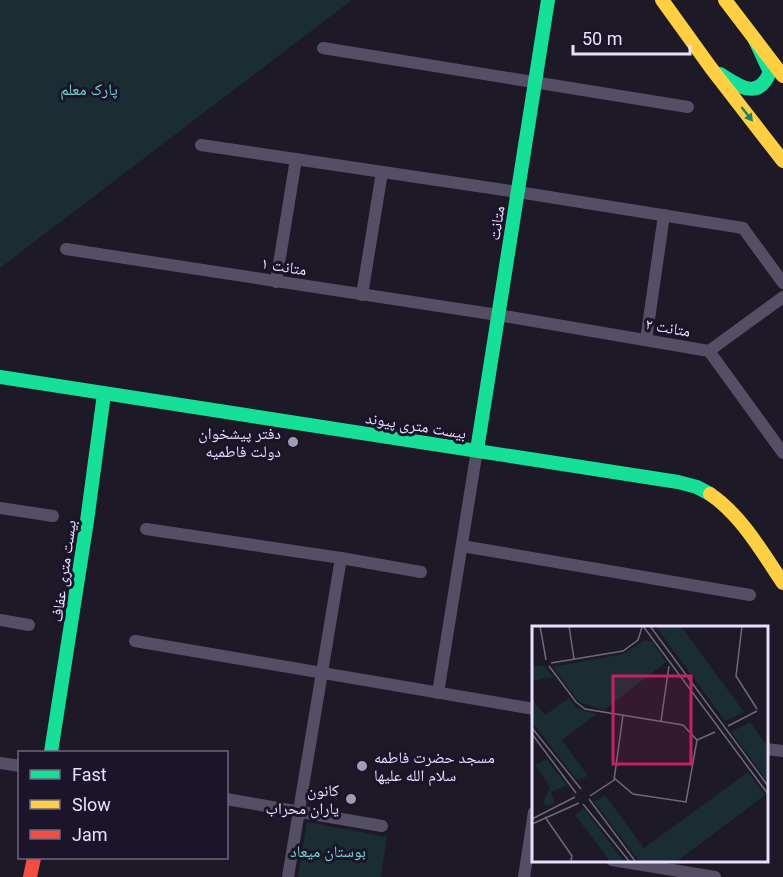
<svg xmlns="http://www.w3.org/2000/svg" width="783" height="877" font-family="Roboto,'Noto Naskh Arabic',sans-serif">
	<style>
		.green { fill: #192d32 }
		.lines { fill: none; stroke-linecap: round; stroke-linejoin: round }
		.street { stroke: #544f65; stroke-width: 12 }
		.fast { stroke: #16e098; stroke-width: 14 }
		.slow { stroke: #ffcf43; stroke-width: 14 }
		.jam { stroke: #f24e42; stroke-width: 14 }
		.oneway { fill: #198467 }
		.poi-dot { fill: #a29bb1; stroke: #1c142b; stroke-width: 2 }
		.labels { text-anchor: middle; stroke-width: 6; stroke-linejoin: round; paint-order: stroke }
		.park-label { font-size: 16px; fill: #72d7d1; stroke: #1c142b }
		.street-label { font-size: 16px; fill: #e9e1fc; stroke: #1c142b }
		.poi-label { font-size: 16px; fill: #e9e1fc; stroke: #1c142b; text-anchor: end }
		.inset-road { fill: none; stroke: #6f697c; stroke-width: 1.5 }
		.view { fill: #c42263; fill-opacity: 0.15; stroke: #c42263; stroke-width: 3 }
		.inset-edge { fill: none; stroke: #e9e1fc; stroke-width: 3 }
	</style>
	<rect width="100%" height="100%" fill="#1d1926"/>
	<!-- green -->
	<g class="green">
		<polygon points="0,0 352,0 0,268"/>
		<polygon points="307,822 387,837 381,877 298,877"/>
	</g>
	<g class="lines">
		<!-- street -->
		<g class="street">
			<polyline points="323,48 688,107"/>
			<polyline points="201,145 518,192 743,228 783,283"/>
			<polyline points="66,249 498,315 709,351 783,453"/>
			<polyline points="276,282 296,159"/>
			<polyline points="362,295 382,172"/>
			<polyline points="646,340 664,215"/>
			<polyline points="709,351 783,297"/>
			<polyline points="0,508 53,516"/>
			<polyline points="146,529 341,558 421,572"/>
			<polyline points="462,546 750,595"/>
			<polyline points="0,620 29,625"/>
			<polyline points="135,641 534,709"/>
			<polyline points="438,693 477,450"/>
			<polyline points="766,749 783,751"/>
			<polyline points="0,763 20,766"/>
			<polyline points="226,799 382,826"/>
			<polyline points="612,860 715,877"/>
			<polyline points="288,877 341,558"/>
			<polyline points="524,877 534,812"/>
		</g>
		<!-- fast -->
		<g class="fast">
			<path d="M720 74C739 86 758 101 770 72L755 40"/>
			<polyline points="0,377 678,482 697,487 710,494"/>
			<polyline points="477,450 548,0"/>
			<polyline points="51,752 87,521 104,394"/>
		</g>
		<!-- slow -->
		<g class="slow">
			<polyline points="662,0 711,68 783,161"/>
			<polyline points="725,0 783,76"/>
			<path d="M710 494C742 516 762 552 783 583"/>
		</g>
		<!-- jam -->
		<polyline class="jam" points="30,877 34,858"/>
	</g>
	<!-- one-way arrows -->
	<defs><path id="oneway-solid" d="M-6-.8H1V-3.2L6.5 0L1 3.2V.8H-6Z" transform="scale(1.5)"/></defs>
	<use class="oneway" href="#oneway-solid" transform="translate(747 114) rotate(52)"/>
	<!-- markers -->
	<g class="poi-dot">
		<circle cx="293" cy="442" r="6"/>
		<circle cx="362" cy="766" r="6"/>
		<circle cx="351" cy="799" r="6"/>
	</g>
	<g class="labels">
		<!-- park labels -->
		<g class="park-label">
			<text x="89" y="95">پارک معلم</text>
			<text x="328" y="857">بوستان میعاد</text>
		</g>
		<!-- street labels -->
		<g class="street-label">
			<text transform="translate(496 223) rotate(-81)" y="6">متانت</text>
			<text transform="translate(284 266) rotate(9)" y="6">متانت ۱</text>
			<text transform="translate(668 327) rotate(10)" y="6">متانت ۲</text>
			<text transform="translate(416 425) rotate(9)" y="6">بیست متری پیوند</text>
			<text transform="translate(63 571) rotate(-82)" y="6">بیست متری عفاف</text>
		</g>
		<!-- poi labels -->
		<g class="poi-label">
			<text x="281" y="439">دفتر پیشخوان<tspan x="281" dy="18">دولت فاطمیه</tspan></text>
			<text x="374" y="763" text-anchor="start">مسجد حضرت فاطمه<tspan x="374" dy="18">سلام الله علیها</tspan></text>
			<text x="339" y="796">کانون<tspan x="339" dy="18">یاران محراب</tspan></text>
		</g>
	</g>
	<!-- overview -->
	<g transform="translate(532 626)">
		<rect width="236" height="236" fill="#1d1926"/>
		<path d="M127 0H149L212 86 193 95 125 2ZM113 14 120 16 134 36 72 84 47 76 21 41 91 28ZM11 39 22 51 0 55V41ZM37 72 44 82 65 88 30 114 56 150 45 154 0 96V73L13 89ZM218 96 235 120V155L199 106ZM14 133 35 159 19 166 23 177 14 180 11 176 18 161 3 139ZM216 146 233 169 145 235H107L62 176 73 169 112 222ZM51 183H52L92 235H78L43 189Z" fill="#192d32"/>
		<path class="inset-road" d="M8 0 14 34M37 0 42 33M111 0 236 168M118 0 236 160M210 0 204 50 225 83M19 37 91 25 106 14 110 1M17 40 44 76 53 83 151 99 165 114 183 106M129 95 137 40M196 100 225 85M0 102 49 163M0 108 44 167M82 152 101 168 154 176 165 114M58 170 82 154 91 89M57 173 103 235M51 178 97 235M13 191 40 230 39 235M0 193 43 171M0 198 47 177"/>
		<path class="view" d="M81 50H159V138H81Z"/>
		<rect width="236" height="236" class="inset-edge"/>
	</g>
	<!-- legend -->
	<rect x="18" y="751" width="210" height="108" fill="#1c142b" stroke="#6e667f" stroke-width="1.5"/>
	<rect x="30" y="770" width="30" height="9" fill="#16e098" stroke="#6e667f" stroke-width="1.5"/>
	<text x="72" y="781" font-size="18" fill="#e9e1fc">Fast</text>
	<rect x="30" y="800" width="30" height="9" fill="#ffcf43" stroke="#6e667f" stroke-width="1.5"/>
	<text x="72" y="811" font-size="18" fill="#e9e1fc">Slow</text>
	<rect x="30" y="830" width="30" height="9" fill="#f24e42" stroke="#6e667f" stroke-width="1.5"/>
	<text x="72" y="841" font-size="18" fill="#e9e1fc">Jam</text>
	<!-- scale -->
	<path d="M573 45v9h117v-9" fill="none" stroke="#e9e1fc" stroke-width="3"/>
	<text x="582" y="45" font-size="18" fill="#e9e1fc" stroke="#1c142b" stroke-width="4.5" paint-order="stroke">50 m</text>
</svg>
